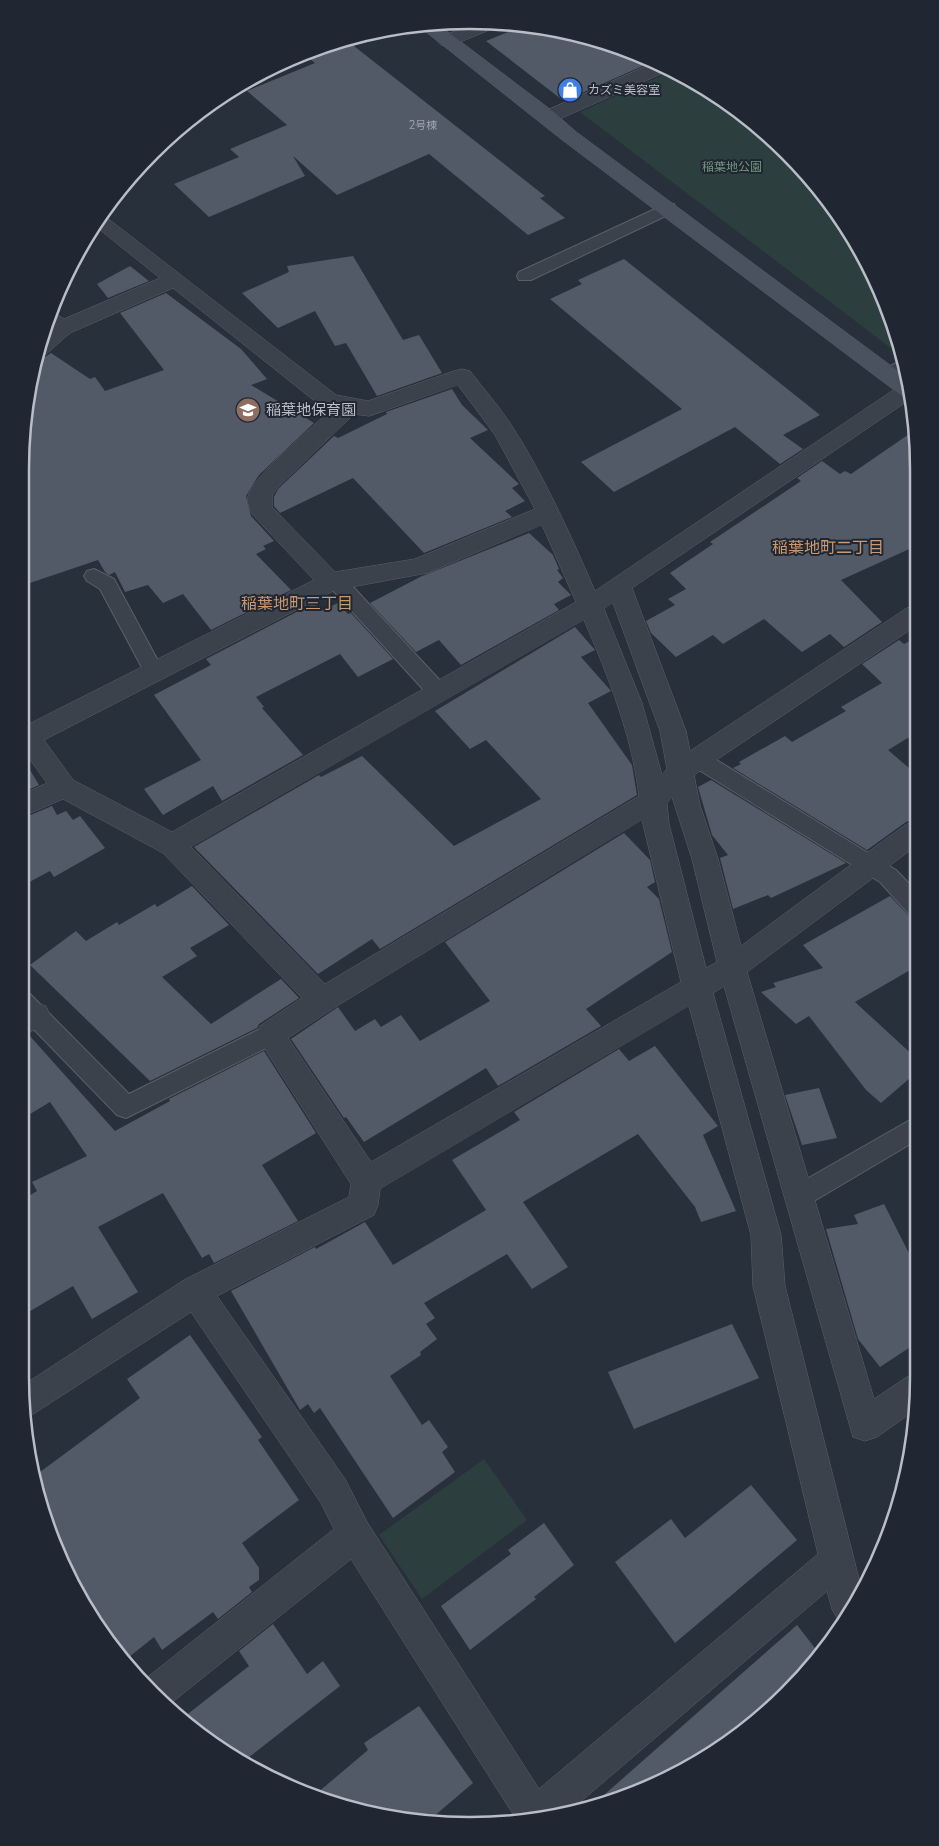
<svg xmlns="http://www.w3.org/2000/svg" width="939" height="1846" font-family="'Nunito Sans','Noto Sans JP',sans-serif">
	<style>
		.green { fill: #2d3e3f }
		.building { fill: #525a67 }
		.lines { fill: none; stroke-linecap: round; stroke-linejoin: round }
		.lane-casing { stroke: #5a606a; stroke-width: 2 }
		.street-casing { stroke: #5a606a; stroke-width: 1 }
		.secondary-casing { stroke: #5a606a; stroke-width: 1 }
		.lane { fill: #3c424c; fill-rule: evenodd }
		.street { fill: #3c424c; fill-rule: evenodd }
		.secondary { fill: #4a515f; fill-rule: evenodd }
		.labels { text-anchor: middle; stroke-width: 4; stroke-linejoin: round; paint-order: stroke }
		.far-number-label { font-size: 11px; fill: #9ea4af }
		.far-poi-label { font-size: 12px; fill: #b8bdc7; stroke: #202732; text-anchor: start }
		.far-park-label { font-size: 12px; fill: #72957b; stroke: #202732 }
		.poi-label { font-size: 15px; fill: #b8bdc7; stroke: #202732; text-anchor: start }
		.neighbourhood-label { font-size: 16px; fill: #c89972; stroke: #202732 }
		.rim { fill: none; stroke: #b8bdc7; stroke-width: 2.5 }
	</style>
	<rect width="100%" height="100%" fill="#28303c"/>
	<!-- green -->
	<g class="green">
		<polygon points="674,70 766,131 826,196 885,298 900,355 580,112"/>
		<polygon points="484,1459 527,1520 422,1599 379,1535"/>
	</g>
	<!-- building -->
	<g class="building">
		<polygon points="525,25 586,35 654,61 568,99 561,99 486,41"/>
		<polygon points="345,39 545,196 540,198 565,218 528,235 429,154 337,195 293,156 305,176 209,217 174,184 239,157 230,149 287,125 247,91 315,63 304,54 325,44"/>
		<polygon points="353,256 403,340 419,335 442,373 377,396 346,343 335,346 315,311 278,328 242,293 289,272 287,266"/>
		<polygon points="624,259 820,415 783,435 803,449 780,464 735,427 614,492 581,462 682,409 550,299 582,284 578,280"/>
		<polygon points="130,266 149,281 108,298 97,284"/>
		<polygon points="166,293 241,349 267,379 251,385 314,423 259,475 246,496 251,516 274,541 263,546 266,549 256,554 291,590 211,630 183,594 163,603 148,585 125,592 115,572 109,575 105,572 98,560 21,586 21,440 35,358 45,357 51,353 90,379 95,377 105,391 164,370 120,313"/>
		<polygon points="452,389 462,405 488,430 470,438 519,484 512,488 525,501 505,511 512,517 424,553 353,478 280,513 274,506 274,497 278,489 334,436 338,438 387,414 386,412"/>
		<polygon points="915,430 916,546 841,580 882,622 844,647 830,634 802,652 764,619 723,644 713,635 676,657 651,633 646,621 675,605 668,599 686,589 670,573 713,544 710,542 801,481 797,478 822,461 840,474 845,471 851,474"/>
		<polygon points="529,533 553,555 559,569 557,570 563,578 558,582 571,595 554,604 559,610 461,665 439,640 416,652 370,603 422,576"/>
		<polygon points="314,603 321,611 338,603 348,614 351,613 393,659 358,677 340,654 256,697 264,707 262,708 303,755 222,801 213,786 163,815 144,789 201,760 154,695 211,665 206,659"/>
		<polygon points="575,627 595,650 581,657 611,691 588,703 632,765 637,795 380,949 372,939 318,974 194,847 319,775 321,777 362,756 454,846 541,799 486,740 470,749 435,711"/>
		<polygon points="916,638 916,733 888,750 916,774 916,819 906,822 867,850 733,768 741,764 739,762 785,736 792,742 846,711 841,707 882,683 862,664 899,640 904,644"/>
		<polygon points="21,755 39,785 21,793"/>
		<polygon points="711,780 846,863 771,898 768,895 733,909 720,858 728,855 712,835 698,787"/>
		<polygon points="52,806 57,815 66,811 73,820 80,816 105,848 54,877 50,871 20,887 21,819"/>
		<polygon points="624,833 650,860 655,882 647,887 659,899 672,952 586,1009 601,1026 498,1086 486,1068 364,1142 346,1117 344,1118 291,1039 338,1007 355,1031 375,1019 381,1027 401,1015 420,1041 490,1001 445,942"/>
		<polygon points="192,886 229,925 190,948 197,956 162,977 211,1024 281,979 299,998 259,1024 257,1028 150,1081 30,965 76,931 86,941 117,922 119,925 155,904 157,907"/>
		<polygon points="890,896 908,915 917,918 917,966 855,1002 917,1059 917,1072 881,1103 866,1090 809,1016 796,1024 761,992 776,987 773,983 823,968 803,945"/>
		<polygon points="29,1035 115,1131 170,1101 169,1099 264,1051 316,1133 262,1165 298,1221 214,1263 209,1254 202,1258 163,1193 98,1227 138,1292 92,1319 73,1286 20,1317 20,1201 37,1191 32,1182 87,1156 50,1102 20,1120 20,1063 22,1062 20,1039"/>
		<polygon points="655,1046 718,1126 703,1135 736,1211 701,1222 695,1207 638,1134 523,1202 568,1267 532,1289 507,1254 424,1303 435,1318 426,1324 437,1339 420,1352 421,1355 390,1376 422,1425 429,1420 448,1447 442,1452 455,1472 393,1518 320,1408 314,1413 308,1404 300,1410 231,1291 315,1247 316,1249 365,1222 393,1265 486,1210 452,1160 520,1120 514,1112 619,1049 629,1061"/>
		<polygon points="819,1088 837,1138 802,1145 785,1095"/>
		<polygon points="884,1204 918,1271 918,1342 880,1367 858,1339 826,1229 858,1224 854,1215"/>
		<polygon points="732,1324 759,1378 634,1429 608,1372"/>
		<polygon points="190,1335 262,1437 258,1440 299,1500 242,1543 259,1568 259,1580 249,1587 252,1592 218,1619 213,1612 162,1650 154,1637 124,1661 82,1591 44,1521 36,1475 140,1398 127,1379"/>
		<polygon points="751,1485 797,1540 675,1643 615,1562 671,1519 685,1538"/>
		<polygon points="544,1523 574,1565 534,1597 536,1599 470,1650 441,1606 511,1554 508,1550"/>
		<polygon points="273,1624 307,1674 323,1661 340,1686 244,1761 220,1750 184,1717 249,1666 239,1651"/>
		<polygon points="797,1625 818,1652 787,1695 669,1779 596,1802"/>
		<polygon points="419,1706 473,1783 426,1823 353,1811 316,1794 368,1750 364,1743"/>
	</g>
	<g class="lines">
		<defs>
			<g id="lane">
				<polygon points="668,203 674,204 676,208 674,212 531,280 519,280 517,276 519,272"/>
				<polygon points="902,360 905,373 887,381 881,379 878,375 881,371"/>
				<polygon points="94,569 114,579 164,672 161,677 154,680 147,677 100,589 87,581 84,576 87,571"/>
				<polygon points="336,574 343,576 445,686 448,692 445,698 438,700 431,698 329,586 326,581 329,576"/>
				<polygon points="698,751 705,753 896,870 917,892 917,916 909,914 880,882 691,765 687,759 691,753"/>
				<polygon points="20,989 28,992 129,1094 262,1028 270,1025 278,1028 282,1035 278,1042 126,1118 117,1115 20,1015"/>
				<polygon points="917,1116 917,1140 809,1204 800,1207 791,1204 788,1196 791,1188"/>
			</g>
			<g id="street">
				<polygon points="478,22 504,22 501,25 453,45 441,45 438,41 441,37"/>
				<polygon points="656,62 672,69 555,121 541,121 538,117 541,113"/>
				<path d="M102 214 336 395 368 401 454 371 462 369 470 371C483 388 498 405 510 423 544 475 570 534 595 591L901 385 908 383 912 398 632 588 686 731 690 751 907 608 916 605V626L694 775 700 805 718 859 741 946 883 841 907 824 916 821V846L747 972 874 1399 907 1377 918 1372V1408L877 1437 865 1441 853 1437 724 986 713 993 781 1235 785 1286 862 1591 839 1622 832 1609 827 1591 572 1809 528 1822 510 1823 513 1814 351 1559 170 1704 144 1680 334 1529 321 1503 191 1312 27 1418 22 1386 184 1280 349 1197 351 1184 256 1035 260 1026 302 998 163 853 63 799 21 817V795L47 783 21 747V718L31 723 314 580 253 515C250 510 247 502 248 496 253 476 315 425 332 409L321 406 173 288 70 333 45 355 35 356 43 333 49 328 46 325 51 311 64 319 160 278 94 225ZM458 385 495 435 535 509 415 559 335 572 272 507V496L277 488 354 414 369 416ZM542 525 576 602 172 832 73 780 44 740 335 590 427 573ZM613 603 660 731 667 769 662 775 642 703 604 609ZM584 620C608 676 632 735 639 796L325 984 191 847ZM672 797 692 859 717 962 706 968 669 824 667 804ZM642 820 681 982 371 1162 288 1038 332 1009ZM689 1006 751 1235 753 1286 818 1554 539 1789 367 1522 345 1479 217 1296 374 1215 378 1205 380 1189Z"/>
				<polygon points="36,1003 46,1006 50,1015 46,1024 20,1037 20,1010"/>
			</g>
			<polygon id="secondary" points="436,23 555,113 575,131 906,377 912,398 902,396 561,139 416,24"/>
		</defs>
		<!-- lane casing -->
		<use href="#lane" class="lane-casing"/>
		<!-- street casing -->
		<use href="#street" class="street-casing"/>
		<!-- secondary casing -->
		<use href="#secondary" class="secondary-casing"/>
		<!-- lane -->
		<use href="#lane" class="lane"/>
		<!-- street -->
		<use href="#street" class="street"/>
		<!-- secondary -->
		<use href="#secondary" class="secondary"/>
	</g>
	<!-- icons -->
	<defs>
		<symbol id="shop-disc" viewBox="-11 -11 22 22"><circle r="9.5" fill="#3f7fe0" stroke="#202732"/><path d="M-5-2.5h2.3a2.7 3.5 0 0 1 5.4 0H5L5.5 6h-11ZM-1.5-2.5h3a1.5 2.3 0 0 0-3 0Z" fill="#fff"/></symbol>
		<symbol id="school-disc" viewBox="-11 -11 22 22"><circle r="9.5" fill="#8d6e63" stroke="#202732"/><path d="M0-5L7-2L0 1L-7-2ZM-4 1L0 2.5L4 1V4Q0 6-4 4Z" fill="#fff"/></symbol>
	</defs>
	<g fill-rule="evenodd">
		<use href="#shop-disc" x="556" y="76" width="28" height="28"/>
		<use href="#school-disc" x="234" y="396" width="28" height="28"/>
	</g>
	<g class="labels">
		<!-- far-number labels -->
		<g class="far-number-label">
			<text x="423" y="129">2号棟</text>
		</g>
		<!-- far-poi labels -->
		<g class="far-poi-label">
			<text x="588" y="94">カズミ美容室</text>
		</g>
		<!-- far-park labels -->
		<g class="far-park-label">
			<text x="732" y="171">稲葉地公園</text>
		</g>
		<!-- poi labels -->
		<g class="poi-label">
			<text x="266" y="415">稲葉地保育園</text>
		</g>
		<!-- neighbourhood labels -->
		<g class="neighbourhood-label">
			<text x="828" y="553">稲葉地町二丁目</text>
			<text x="297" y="609">稲葉地町三丁目</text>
		</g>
	</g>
	<!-- crop -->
	<path d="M0 0H939V1846H0ZM469 29H470A440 440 0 0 1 910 469V1377A440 440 0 0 1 470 1817H469A440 440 0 0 1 29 1377V469A440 440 0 0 1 469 29Z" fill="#202732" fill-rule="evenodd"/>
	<path class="rim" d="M469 29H470A440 440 0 0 1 910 469V1377A440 440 0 0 1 470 1817H469A440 440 0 0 1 29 1377V469A440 440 0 0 1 469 29Z"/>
</svg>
